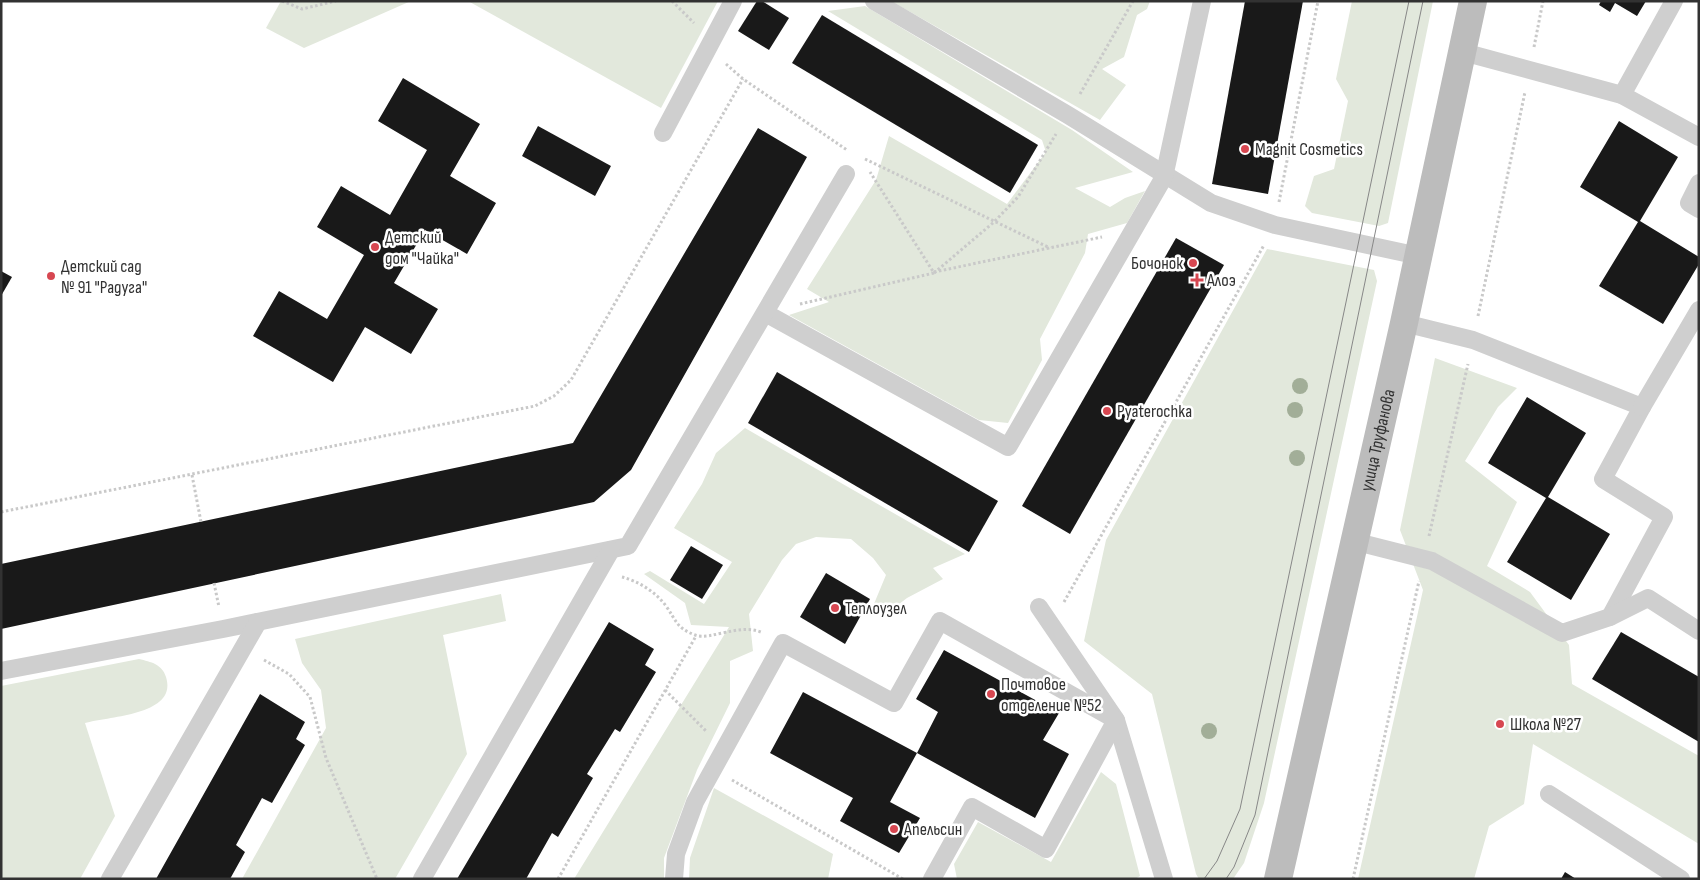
<svg xmlns="http://www.w3.org/2000/svg" width="1700" height="880" font-family="'Sofia Sans Condensed',sans-serif">
	<style>
		.green { fill: #e2e8dc }
		.building { fill: #191919 }
		.lines { fill: none; stroke-linecap: round; stroke-linejoin: round }
		.path { stroke: #c9c9c9; stroke-width: 3; stroke-dasharray: 2.5 2.5; stroke-linecap: butt }
		.lane { stroke: #cfcfcf; stroke-width: 18 }
		.secondary { stroke: #bcbcbc; stroke-width: 28 }
		.tram { stroke: #878787; stroke-width: 1 }
		.tree { fill: #a2ae98 }
		.poi-dot { fill: #d74751; stroke: #fff; stroke-width: 2 }
		.labels { text-anchor: middle; stroke-width: 5; stroke-linejoin: round; paint-order: stroke }
		.poi-label { font-size: 18px; fill: #323232; stroke: #fff; text-anchor: start }
		.street-label { font-size: 18px; fill: #323232; stroke: #fff }
	</style>
	<rect width="100%" height="100%" fill="#fff"/>
	<!-- green -->
	<g class="green">
		<polygon points="281,1 411,1 304,48 266,28"/>
		<polygon points="468,1 718,1 661,108"/>
		<polygon points="891,1 1150,1 1147,9 1137,15 1124,57 1102,69 1126,85 1100,120"/>
		<polygon points="1352,1 1433,1 1388,223 1379,226 1312,213 1305,206 1314,176 1334,169 1348,101 1336,79"/>
		<polygon points="865,6 1072,130 1133,172 1075,188 1110,207 1125,198 1145,191 1127,223 1088,234 1085,253 1040,339 1042,360 1008,423 979,420 789,315 829,302 807,289 876,180 889,136 1007,204 1046,152 1042,140 828,11"/>
		<polygon points="1267,249 1374,270 1377,281 1264,803 1244,863 1233,879 1199,879 1196,874 1152,694 1084,641 1106,540"/>
		<polygon points="1435,358 1517,388 1498,407 1465,461 1517,502 1487,566 1530,592 1569,645 1572,684 1699,756 1699,844 1533,744 1524,804 1489,826 1474,879 1358,879 1423,590 1400,530"/>
		<polygon points="745,428 965,554 933,568 943,579 907,598 886,614 871,611 886,575 873,558 851,539 816,537 796,544 782,560 749,614 753,651 730,661 730,703 697,770 664,858 664,879 574,879 729,627 691,625 685,603 644,574 650,571 704,604 732,562 674,528 702,484 716,453"/>
		<polygon points="501,594 506,621 443,635 467,754 395,879 242,879 326,728 321,690 302,663 295,639"/>
		<path d="M139 659C151 662 162 664 166 677 178 715 110 716 85 723L115 816 80 879H1V686Z"/>
		<polygon points="1101,772 1116,784 1140,876 1135,879 957,879 954,864 978,822 1051,862"/>
		<polygon points="714,788 833,854 828,879 689,879 690,858"/>
	</g>
	<!-- building -->
	<g class="building">
		<polygon points="757,1 762,1 789,18 769,50 738,31"/>
		<polygon points="1245,1 1303,1 1268,194 1212,184"/>
		<polygon points="1601,1 1646,1 1637,16 1615,3 1610,12 1599,5"/>
		<polygon points="822,15 1038,145 1010,193 792,63"/>
		<polygon points="403,78 480,124 450,176 496,203 467,254 425,230 394,283 438,309 411,354 365,327 333,382 253,336 279,291 327,319 364,255 317,227 341,186 390,215 427,150 378,121"/>
		<polygon points="1619,121 1678,157 1640,221 1699,257 1699,264 1663,324 1599,286 1638,222 1580,187"/>
		<polygon points="538,126 611,166 595,196 522,156"/>
		<polygon points="758,128 807,157 631,470 594,502 1,629 1,564 573,443"/>
		<polygon points="1176,238 1224,265 1070,534 1022,506"/>
		<polygon points="1,271 12,277 1,296"/>
		<polygon points="777,372 998,501 969,552 748,423"/>
		<polygon points="1527,397 1586,433 1548,497 1610,534 1571,600 1507,562 1546,498 1488,463"/>
		<polygon points="691,546 723,565 702,599 670,580"/>
		<polygon points="826,573 870,599 845,644 800,617"/>
		<polygon points="609,622 654,649 645,665 656,672 620,732 615,729 587,774 593,778 558,837 552,833 526,879 457,879"/>
		<polygon points="1621,632 1699,677 1699,742 1592,679"/>
		<polygon points="944,650 1059,713 1043,740 1069,754 1035,818 917,753 938,712 916,699"/>
		<polygon points="803,692 917,753 890,802 920,818 899,853 840,821 853,798 770,753"/>
		<polygon points="260,694 305,722 296,739 305,745 272,803 262,798 236,845 245,852 230,879 156,879"/>
		<polygon points="1565,872 1576,879 1561,879"/>
	</g>
	<g class="lines">
		<!-- path -->
		<g class="path">
			<polyline points="282,1 302,9 336,1"/>
			<polyline points="672,1 694,23"/>
			<polyline points="1534,47 1543,1"/>
			<polyline points="726,64 743,79 847,150"/>
			<polyline points="1080,94 1133,1"/>
			<polyline points="865,159 1050,248"/>
			<polyline points="1279,202 1318,1"/>
			<polyline points="934,272 1102,237"/>
			<polyline points="934,273 994,222 1018,197 1056,134"/>
			<polyline points="800,304 934,273 870,172"/>
			<polyline points="1478,316 1525,92"/>
			<polyline points="192,475 201,522"/>
			<polyline points="1,512 535,406 554,396 571,380 743,79"/>
			<polyline points="1429,536 1468,364"/>
			<path d="M622 577C638 581 656 592 666 606 676 620 676 628 695 635 710 641 741 622 763 633"/>
			<polyline points="214,583 219,607"/>
			<polyline points="1064,602 1264,245"/>
			<polyline points="264,660 289,674 310,697 326,758 377,879"/>
			<polyline points="665,690 707,732"/>
			<polyline points="732,780 903,879"/>
			<polyline points="558,879 696,636"/>
			<polyline points="1353,879 1419,581"/>
		</g>
		<!-- lane -->
		<g class="lane">
			<polyline points="874,1 1068,115 1211,203 1275,225 1419,256"/>
			<polyline points="1463,52 1622,95 1699,137"/>
			<polyline points="1622,95 1674,1"/>
			<polyline points="663,133 733,1"/>
			<polyline points="1699,183 1689,203 1699,209"/>
			<polyline points="765,313 1008,447 1164,177 1202,1"/>
			<polyline points="1404,323 1473,340 1642,407 1603,479 1664,517 1610,617"/>
			<polyline points="1642,407 1699,310"/>
			<polyline points="1353,541 1432,561 1562,633 1610,617 1648,598 1699,631"/>
			<polyline points="1039,607 1116,720 1164,879"/>
			<polyline points="1,671 223,629 628,546 846,174"/>
			<polyline points="1549,794 1681,879"/>
			<polyline points="110,879 258,622"/>
			<polyline points="422,879 611,550"/>
			<polyline points="674,879 676,854 695,802 783,643 894,703 940,621 1116,720 1046,849 972,807 932,879"/>
		</g>
		<!-- secondary -->
		<path class="secondary" id="s1" d="M1278 879 1404 323 1473 1"/>
		<!-- tram -->
		<g class="tram">
			<polyline points="1204,879 1217,861 1240,809 1409,1"/>
			<polyline points="1226,879 1234,867 1255,815 1423,1"/>
		</g>
	</g>
	<!-- trees -->
	<g class="tree">
		<circle cx="1300" cy="386" r="8"/>
		<circle cx="1295" cy="410" r="8"/>
		<circle cx="1297" cy="458" r="8"/>
		<circle cx="1209" cy="731" r="8"/>
	</g>
	<!-- markers -->
	<g class="poi-dot">
		<circle cx="1245" cy="149" r="5"/>
		<circle cx="375" cy="247" r="5"/>
		<circle cx="1193" cy="263" r="5"/>
		<circle cx="51" cy="276" r="5"/>
		<path d="M1194.5 272.5h5v5h5v5h-5v5h-5v-5h-5v-5h5z"/>
		<circle cx="1107" cy="411" r="5"/>
		<circle cx="835" cy="608" r="5"/>
		<circle cx="991" cy="694" r="5"/>
		<circle cx="1500" cy="724" r="5"/>
		<circle cx="894" cy="829" r="5"/>
	</g>
	<g class="labels">
		<!-- poi labels -->
		<g class="poi-label">
			<text x="1255" y="155">Magnit Cosmetics</text>
			<text x="385" y="243">Детский<tspan x="385" dy="21">дом "Чайка"</tspan></text>
			<text x="1183" y="269" text-anchor="end">Бочонок</text>
			<text x="61" y="272">Детский сад<tspan x="61" dy="21">№ 91 "Радуга"</tspan></text>
			<text x="1207" y="286">Алоэ</text>
			<text x="1117" y="417">Pyaterochka</text>
			<text x="845" y="614">Теплоузел</text>
			<text x="1001" y="690">Почтовое<tspan x="1001" dy="21">отделение №52</tspan></text>
			<text x="1510" y="730">Школа №27</text>
			<text x="904" y="835">Апельсин</text>
		</g>
		<!-- street labels -->
		<g class="street-label">
			<text dy="6" stroke="none"><textPath href="#s1" startOffset="450">улица Труфанова</textPath></text>
		</g>
	</g>
	<!-- border -->
	<rect width="1700" height="880" fill="none" stroke="#323232" stroke-width="5"/>
</svg>
